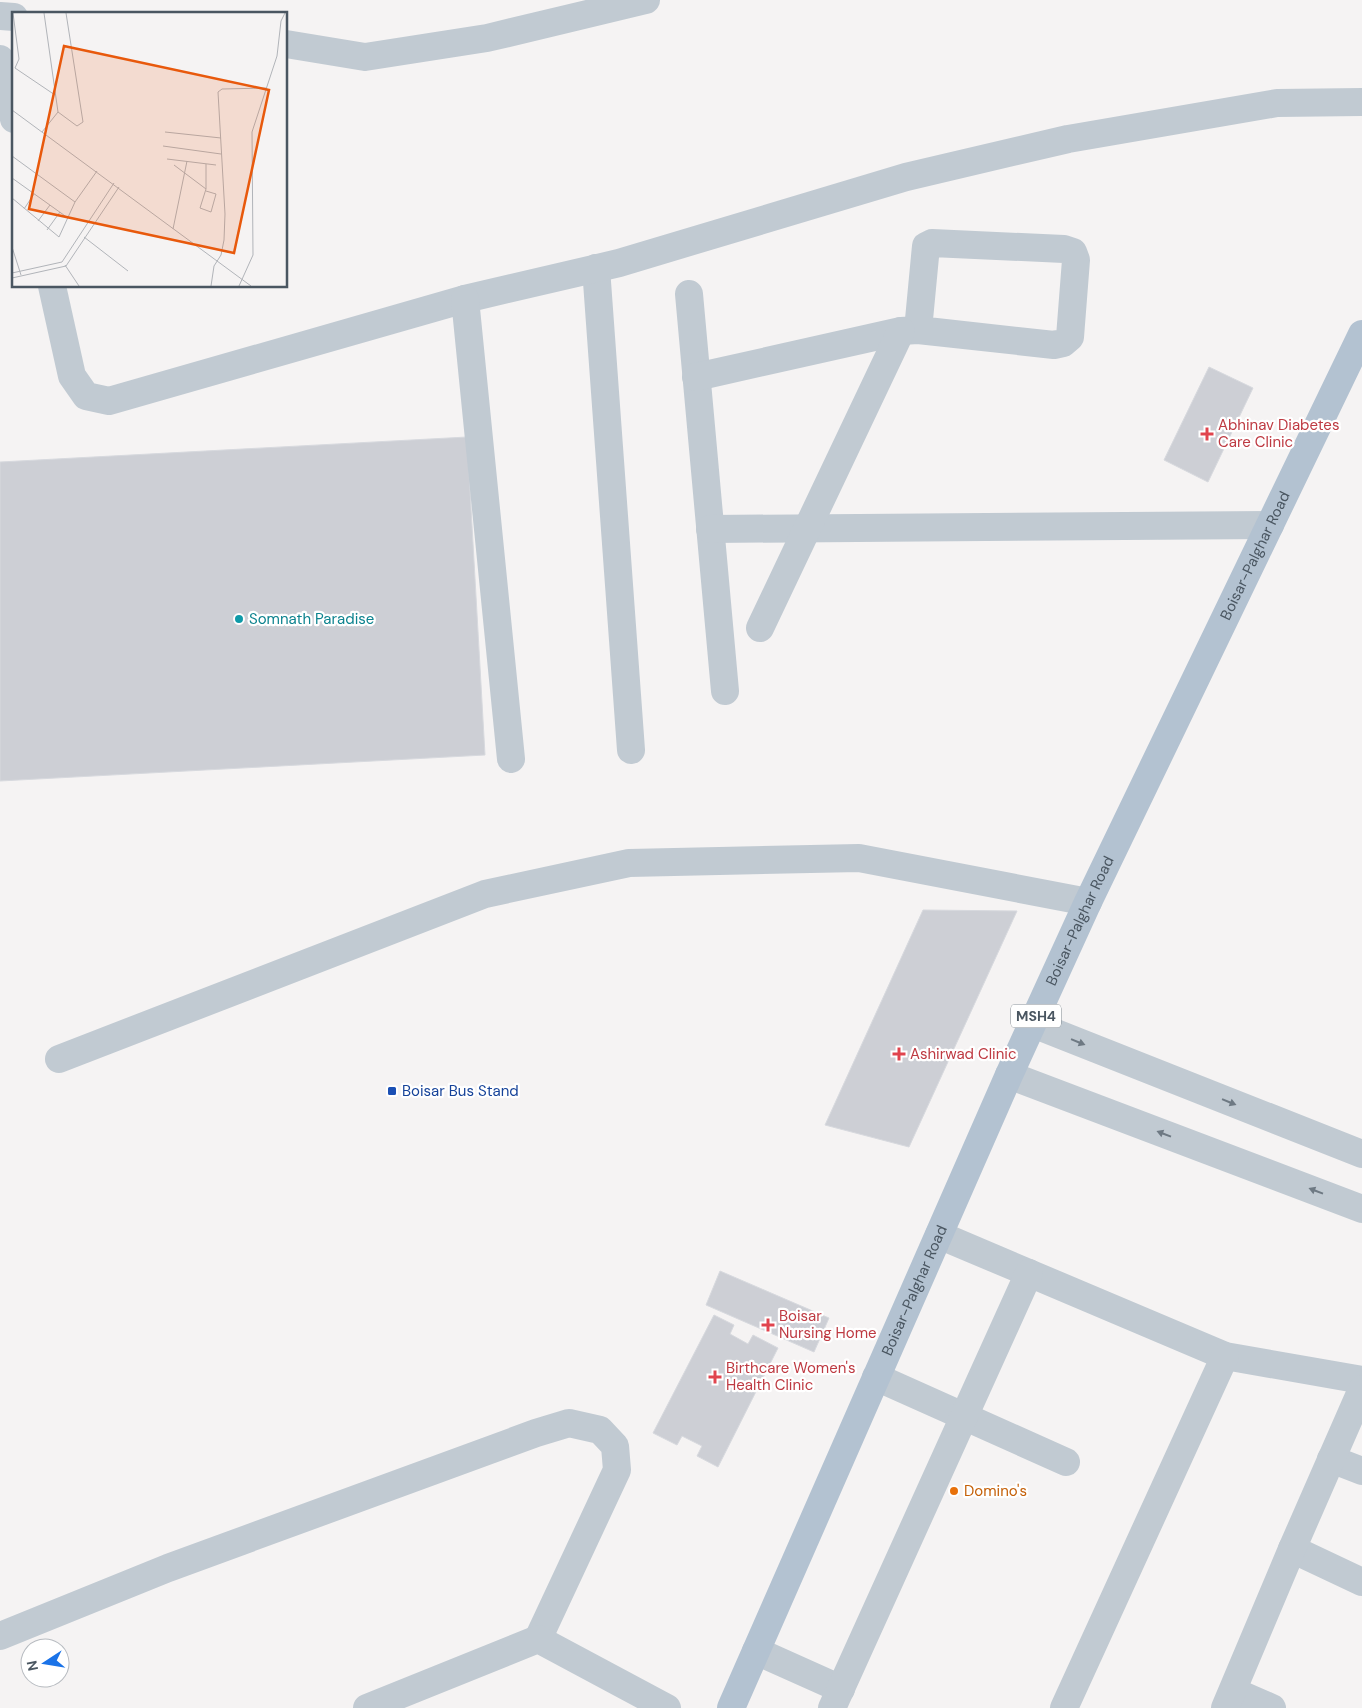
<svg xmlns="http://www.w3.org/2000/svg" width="1362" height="1708" font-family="'DM Sans',sans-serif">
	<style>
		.building { fill: #cdcfd5; stroke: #d7d9de }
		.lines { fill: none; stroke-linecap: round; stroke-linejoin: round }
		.minor { stroke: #c1cad2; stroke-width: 28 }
		.major { stroke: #b3c2d1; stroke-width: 28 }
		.oneway { fill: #6e7983 }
		.health-dot { fill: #e0444e; stroke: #fff; stroke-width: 2 }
		.culture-dot { fill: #0f9aa8; stroke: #fff; stroke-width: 2 }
		.transit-dot { fill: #1a4fb4; stroke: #fff; stroke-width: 2 }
		.food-dot { fill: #e8710a; stroke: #fff; stroke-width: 2 }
		.labels { text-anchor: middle; stroke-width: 4.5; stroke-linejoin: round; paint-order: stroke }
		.shield { fill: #fff; stroke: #808990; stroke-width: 1 }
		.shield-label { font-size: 14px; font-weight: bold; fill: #4a5661 }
		.health-label { font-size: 15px; fill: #be3a42; stroke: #fff; text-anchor: start }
		.street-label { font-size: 15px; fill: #4a5661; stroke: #fff }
		.culture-label { font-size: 15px; fill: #0d838f; stroke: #fff; text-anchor: start }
		.transit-label { font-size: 15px; fill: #164399; stroke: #fff; text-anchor: start }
		.food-label { font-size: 15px; fill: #c56008; stroke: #fff; text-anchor: start }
		.inset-road { fill: none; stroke: #b1b4b9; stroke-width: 1 }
		.view { fill: #e8590c; fill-opacity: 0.15; stroke: #e8590c; stroke-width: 2.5 }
		.inset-edge { fill: none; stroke: #4a5661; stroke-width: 2.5 }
	</style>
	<rect width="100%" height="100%" fill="#f5f3f3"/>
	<!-- building -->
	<g class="building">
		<polygon points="1209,367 1253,388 1208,482 1164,460"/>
		<polygon points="467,437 485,755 0,781 0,462"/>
		<polygon points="923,910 1017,911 909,1147 825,1125"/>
		<polygon points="720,1271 829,1318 814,1352 706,1305"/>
		<polygon points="714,1315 734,1325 730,1334 748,1344 753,1335 778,1348 718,1467 697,1456 702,1446 682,1436 677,1445 653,1433"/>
	</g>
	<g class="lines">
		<!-- minor -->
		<g class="minor">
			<polyline points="0,16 14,17"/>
			<polyline points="286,44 365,57 487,38 646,0"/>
			<polyline points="0,59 14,119"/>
			<polyline points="596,268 631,750"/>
			<polyline points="52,286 72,376 86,396 109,401 465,299 619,263 906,177 1068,139 1277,103 1362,102"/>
			<polyline points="689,294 725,691"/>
			<polyline points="465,299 511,759"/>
			<polyline points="696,377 901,331 918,330 1054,345 1063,343 1070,337 1076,260 1073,252 1064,249 932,243 926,246 918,330"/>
			<polyline points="710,529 1270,525"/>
			<polyline points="760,628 901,331"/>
			<polyline points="1033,1024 1362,1154"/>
			<polyline points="59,1059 485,894 629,863 859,858 1088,902"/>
			<polyline points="1009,1075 1362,1209"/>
			<polyline points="939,1235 1225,1356 1362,1380"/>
			<polyline points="876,1377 1066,1462"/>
			<polyline points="1331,1459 1362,1471"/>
			<polyline points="1292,1549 1362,1582"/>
			<polyline points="0,1636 168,1568 536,1433 569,1423 600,1430 615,1446 617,1470 538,1639"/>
			<polyline points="756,1651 841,1689"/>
			<polyline points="1233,1691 1272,1708"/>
			<polyline points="367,1708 538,1639 667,1708"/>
			<polyline points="832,1708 1029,1273"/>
			<polyline points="1064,1708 1225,1356"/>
			<polyline points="1225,1708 1292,1549 1362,1389"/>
		</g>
		<!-- major -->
		<path class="major" id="s1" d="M731 1708 1009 1075 1088 902 1362 334"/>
	</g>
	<!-- one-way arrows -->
	<defs><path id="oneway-solid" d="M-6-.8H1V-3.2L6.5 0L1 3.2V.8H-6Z" transform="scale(1.25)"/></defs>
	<g class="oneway">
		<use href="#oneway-solid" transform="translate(1078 1042) rotate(22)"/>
		<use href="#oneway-solid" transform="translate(1229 1102) rotate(22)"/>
		<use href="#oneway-solid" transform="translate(1164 1134) rotate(-159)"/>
		<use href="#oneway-solid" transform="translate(1316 1191) rotate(-159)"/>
	</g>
	<!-- markers -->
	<g class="health-dot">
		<path d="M1204.5 426.5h5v5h5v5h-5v5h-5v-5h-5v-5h5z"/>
		<path d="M896.5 1046.5h5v5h5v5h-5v5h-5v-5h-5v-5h5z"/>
		<path d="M765.5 1317.5h5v5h5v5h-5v5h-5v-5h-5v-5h5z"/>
		<path d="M712.5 1369.5h5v5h5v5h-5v5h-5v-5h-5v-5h5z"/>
	</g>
	<circle class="culture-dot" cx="239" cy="619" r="5"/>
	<rect class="transit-dot" x="387" y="1086" width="10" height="10" rx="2.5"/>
	<circle class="food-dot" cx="954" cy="1491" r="5"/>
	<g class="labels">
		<!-- shield labels -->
		<rect class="shield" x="1011" y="1004.5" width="50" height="23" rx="4"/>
		<g class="shield-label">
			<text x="1036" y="1021">MSH4</text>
		</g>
		<!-- health labels -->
		<g class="health-label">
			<text x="1218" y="430">Abhinav Diabetes<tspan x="1218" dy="17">Care Clinic</tspan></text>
			<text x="910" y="1059">Ashirwad Clinic</text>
			<text x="779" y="1321">Boisar<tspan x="779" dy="17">Nursing Home</tspan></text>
			<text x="726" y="1373">Birthcare Women's<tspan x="726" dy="17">Health Clinic</tspan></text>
		</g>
		<!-- street labels -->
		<g class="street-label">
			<text dy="5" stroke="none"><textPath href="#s1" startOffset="1266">Boisar-Palghar Road</textPath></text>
			<text dy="5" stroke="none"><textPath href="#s1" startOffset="861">Boisar-Palghar Road</textPath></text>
			<text dy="5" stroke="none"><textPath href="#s1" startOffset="456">Boisar-Palghar Road</textPath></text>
		</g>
		<!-- culture labels -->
		<g class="culture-label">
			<text x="249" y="624">Somnath Paradise</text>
		</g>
		<!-- transit labels -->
		<g class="transit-label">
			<text x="402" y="1096">Boisar Bus Stand</text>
		</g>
		<!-- food labels -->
		<g class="food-label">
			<text x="964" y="1496">Domino's</text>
		</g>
	</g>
	<!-- overview -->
	<g transform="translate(12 12)">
		<rect width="275" height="275" fill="#f5f3f3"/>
		<path class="inset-road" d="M1 1 7 47 3 56 43 83M0 98 239 274M46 100 65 114 71 110 54 1M30 120 46 100 32 1M153 120 209 126M151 134 209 142M0 144 63 190M155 147 204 153M162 153 194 177M0 166 56 206M194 179 204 182 199 200 188 196 194 177V152M0 186 47 225 63 190 85 159M12 197 22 182M26 209 38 193M161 217 175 149M35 218 48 200M72 225 116 259M0 235 9 263M53 253 67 274M0 261 50 250 102 171M0 266 54 254 107 175M199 274 202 254 209 243 212 228 213 202 206 80 210 77 255 76M227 274 241 243 240 120 265 44 269 9 273 1"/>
		<path class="view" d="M52 34 257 78 222 241 17 197Z"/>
		<rect width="275" height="275" class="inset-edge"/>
	</g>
	<!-- north arrow -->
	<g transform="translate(45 1663) rotate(258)"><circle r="24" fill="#ffffff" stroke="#b7bbc0"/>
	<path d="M0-4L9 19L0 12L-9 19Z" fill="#1a73e8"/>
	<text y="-8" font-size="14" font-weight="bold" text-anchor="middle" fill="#4a5661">N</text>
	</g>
</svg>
